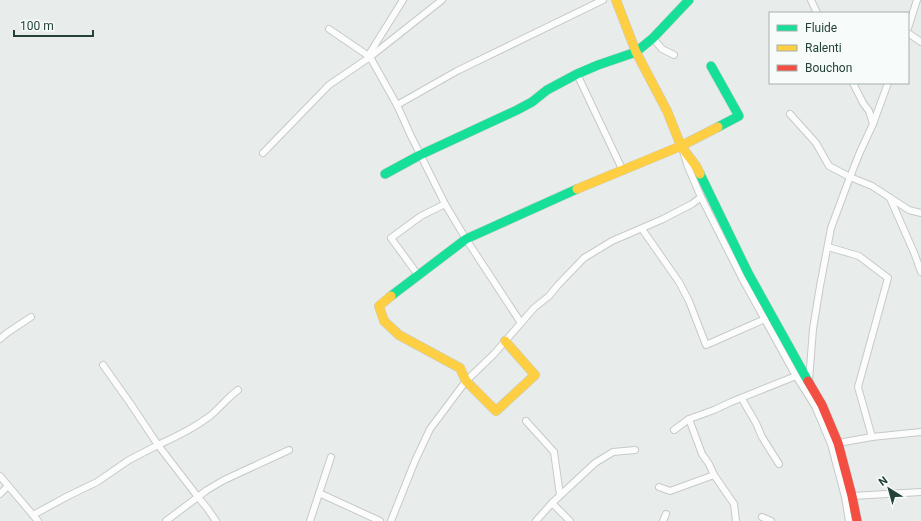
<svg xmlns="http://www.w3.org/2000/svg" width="921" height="521" font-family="Roboto,sans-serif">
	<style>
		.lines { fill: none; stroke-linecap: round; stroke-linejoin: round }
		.street-casing { stroke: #c5cac8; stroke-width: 8 }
		.fast-casing { stroke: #c3cbc8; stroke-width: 10 }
		.slow-casing { stroke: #c3cbc8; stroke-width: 10 }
		.jam-casing { stroke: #c3cbc8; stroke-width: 10 }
		.street { stroke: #fcfcfc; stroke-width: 6 }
		.fast { stroke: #16e098; stroke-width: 9 }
		.slow { stroke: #ffcf43; stroke-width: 9 }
		.jam { stroke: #f24e42; stroke-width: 9 }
	</style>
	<rect width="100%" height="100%" fill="#e8edeb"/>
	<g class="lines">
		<defs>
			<g id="street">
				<polyline points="811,0 817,13"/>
				<polyline points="908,28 917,0"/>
				<polyline points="329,29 370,57 397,105 411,136 445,204 466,239 521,323"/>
				<polyline points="908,33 921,42"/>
				<polyline points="653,38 662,49 674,55"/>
				<polyline points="368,56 403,0"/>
				<polyline points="577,74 623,171"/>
				<polyline points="853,83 863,103 869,111 873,124"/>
				<polyline points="397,105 457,71 603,0"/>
				<polyline points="790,114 816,143 829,166 850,177 872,186 909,210 921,213"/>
				<polyline points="683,151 688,167 701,197 743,280 796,376 815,406 831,444 845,497 849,521"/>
				<polyline points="263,153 329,85 370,57 442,0"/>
				<polyline points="890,198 915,255 921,272"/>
				<polyline points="642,229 679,282 689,301 706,345 765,319"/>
				<polyline points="828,247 859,256 888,278 858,387 872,437"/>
				<polyline points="418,275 391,238 421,216 445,204"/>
				<polyline points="0,339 7,333 31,317"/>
				<path d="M103 365 130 403 158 445C176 437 194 428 210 416 220 408 227 398 238 390"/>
				<polyline points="809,381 813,329 820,286 831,228 850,177 860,152 873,124 888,83"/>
				<polyline points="742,399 756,423 762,437 779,464"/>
				<polyline points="689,419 702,454 709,464 714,475 734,504 736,521"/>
				<polyline points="526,421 554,452 560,495"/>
				<polyline points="674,430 689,419 714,410 731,402 796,376"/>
				<polyline points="838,443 872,437 921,432"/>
				<polyline points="0,476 38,521"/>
				<polyline points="659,487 670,491 714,475"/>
				<polyline points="319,493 380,521"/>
				<polyline points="0,494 8,486"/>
				<polyline points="852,496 921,492"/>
				<polyline points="552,503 570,521"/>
				<polyline points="33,515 68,496 97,482 129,460 158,445 198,497 207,508 216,521"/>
				<polyline points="762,517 771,521"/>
				<polyline points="166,521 207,490 224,480 289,450"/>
				<polyline points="310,521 331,457"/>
				<polyline points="391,521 415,461 430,429 466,381 494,354 534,308 549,296 558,285 584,258 612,241 663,219 692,204 701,197"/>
				<polyline points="536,521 552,503 595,463 613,452 635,450"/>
				<polyline points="663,521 666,514"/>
			</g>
			<g id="fast">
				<polyline points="711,66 739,116 718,127"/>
				<polyline points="385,174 420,155 517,110 532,102 547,90 577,74 598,65 636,52 653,38 689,0"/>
				<polyline points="700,174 748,273 808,381"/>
				<polyline points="391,296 466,239 577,189"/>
			</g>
			<g id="slow">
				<polyline points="616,0 636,52 667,111 681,146 696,166 700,174"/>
				<polyline points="577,189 681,146 718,127"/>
				<polyline points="391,296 379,306 384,321 399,335 460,368 466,381 496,411 535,375 505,341"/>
			</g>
			<polyline id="jam" points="808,381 822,405 838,443 852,496 857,521"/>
		</defs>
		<!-- street casing -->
		<use href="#street" class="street-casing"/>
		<!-- fast casing -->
		<use href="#fast" class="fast-casing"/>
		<!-- slow casing -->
		<use href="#slow" class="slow-casing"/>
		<!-- jam casing -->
		<use href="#jam" class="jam-casing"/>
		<!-- street -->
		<use href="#street" class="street"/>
		<!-- fast -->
		<use href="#fast" class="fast"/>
		<!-- slow -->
		<use href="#slow" class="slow"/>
		<!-- jam -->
		<use href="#jam" class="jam"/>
	</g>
	<!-- legend -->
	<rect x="769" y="12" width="140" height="72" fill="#f7fbf9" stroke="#a3b1ad"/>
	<rect x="777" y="25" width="20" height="6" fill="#16e098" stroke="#a3b1ad"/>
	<text x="805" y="32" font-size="12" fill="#24423a">Fluide</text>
	<rect x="777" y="45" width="20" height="6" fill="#ffcf43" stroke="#a3b1ad"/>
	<text x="805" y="52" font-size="12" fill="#24423a">Ralenti</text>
	<rect x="777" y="65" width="20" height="6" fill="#f24e42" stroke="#a3b1ad"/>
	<text x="805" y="72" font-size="12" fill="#24423a">Bouchon</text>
	<!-- north arrow -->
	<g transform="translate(889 489) rotate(323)" stroke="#f7fbf9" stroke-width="3" paint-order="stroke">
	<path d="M0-3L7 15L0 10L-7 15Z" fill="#24423a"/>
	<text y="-6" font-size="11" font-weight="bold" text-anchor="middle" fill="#24423a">N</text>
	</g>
	<!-- scale -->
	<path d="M14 30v6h79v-6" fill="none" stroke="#24423a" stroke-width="2"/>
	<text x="20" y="30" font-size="12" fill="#24423a" stroke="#f7fbf9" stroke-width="3" paint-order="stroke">100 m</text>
</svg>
